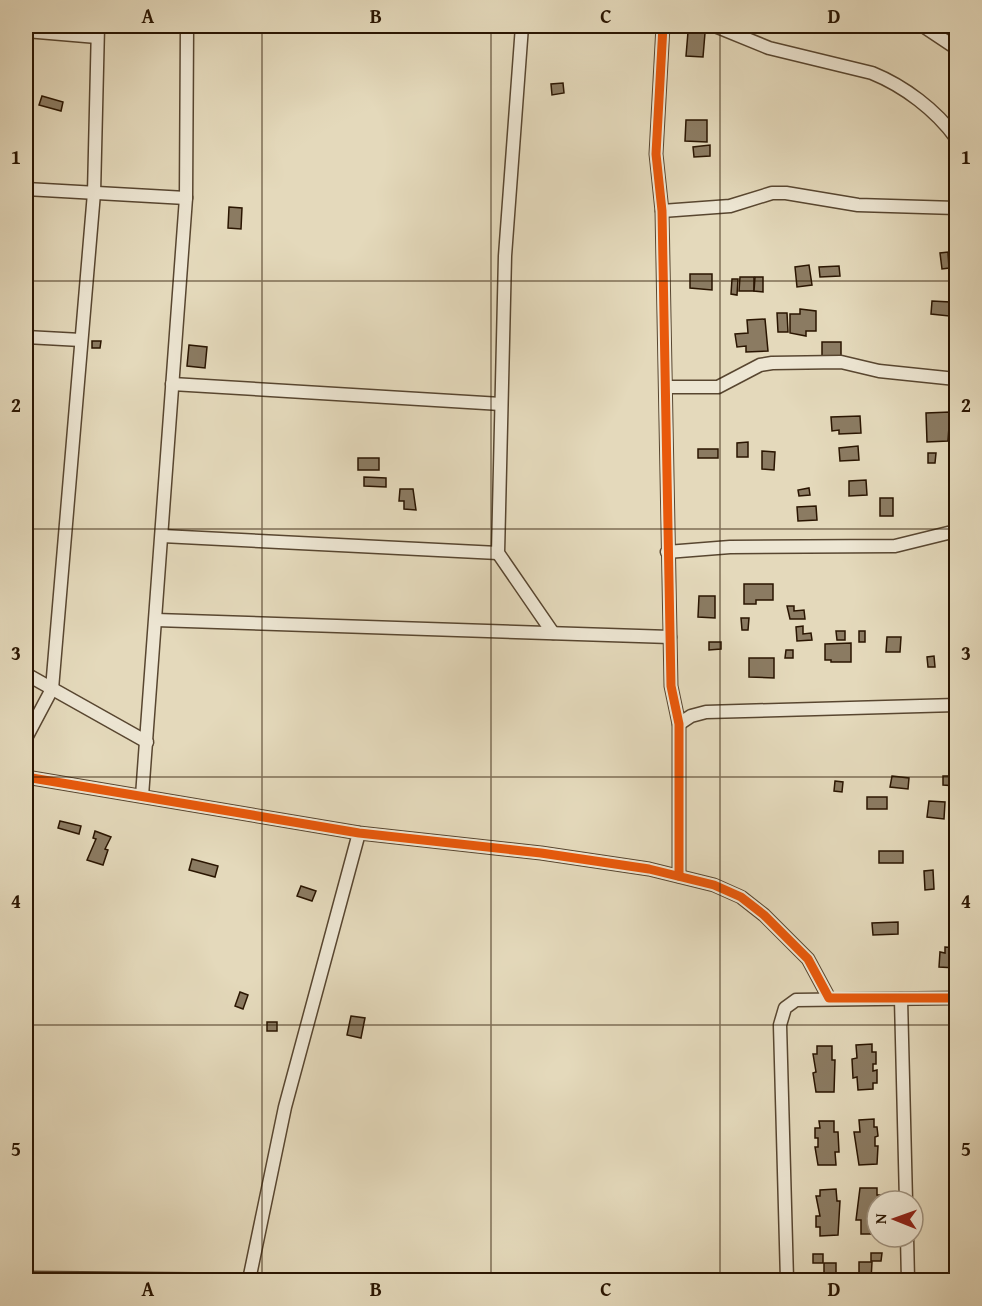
<svg xmlns="http://www.w3.org/2000/svg" width="982" height="1306" font-family="'Gentium Book Plus',serif">
	<style>
		.building { fill: #8b7b62; stroke: #2a1501; stroke-width: 1.5 }
		.lines { fill: none; stroke-linecap: round; stroke-linejoin: round }
		.minor-casing { stroke: #584630; stroke-width: 15 }
		.minor { stroke: #ede6d3; stroke-width: 12 }
		.cycleway-casing { stroke: #ede6d3; stroke-width: 13 }
		.cycleway { stroke: #e8590c; stroke-width: 9 }
		.grid { fill: none; stroke: #2a1501; stroke-width: 1.5; stroke-opacity: 0.55 }
		.neatline { fill: none; stroke: #2a1501; stroke-width: 2 }
		.grid-label { font-size: 20px; text-anchor: middle; font-weight: bold; fill: #2a1501 }
	</style>
	<rect width="100%" height="100%" fill="#e4d9bb"/>
	<filter id="stains"><feTurbulence type="fractalNoise" baseFrequency=".00333" numOctaves="4"/><feColorMatrix values="0 0 0 0 .2 0 0 0 0 .09 0 0 0 0 .02 0 0 0 .5 -.17"/></filter>
	<radialGradient id="worn" r=".72"><stop offset=".6" stop-color="#630" stop-opacity="0"/><stop offset="1" stop-color="#630" stop-opacity=".3"/></radialGradient>
	<!-- building -->
	<g class="building">
		<polygon points="688,32 705,33 703,57 686,56"/>
		<polygon points="563,83 564,93 552,95 551,84"/>
		<polygon points="42,96 63,102 61,111 39,105"/>
		<polygon points="686,120 707,120 707,142 685,141"/>
		<polygon points="710,145 710,156 694,157 693,147"/>
		<polygon points="229,207 242,208 241,229 228,228"/>
		<polygon points="948,252 949,268 942,269 940,253"/>
		<polygon points="809,265 812,285 797,287 795,267"/>
		<polygon points="839,266 840,276 820,277 819,267"/>
		<polygon points="690,274 712,274 712,290 690,288"/>
		<polygon points="740,277 754,277 754,291 739,291"/>
		<polygon points="755,277 763,277 763,292 754,291"/>
		<polygon points="732,279 738,279 737,295 731,294"/>
		<polygon points="932,301 950,302 949,316 931,314"/>
		<polygon points="800,309 816,311 816,331 806,331 806,336 790,333 790,314 800,314"/>
		<polygon points="777,313 787,313 788,332 778,332"/>
		<polygon points="765,319 768,351 746,352 746,346 737,347 735,334 748,333 747,320"/>
		<polygon points="92,341 101,341 100,348 92,348"/>
		<rect x="822" y="342" width="19" height="16"/>
		<polygon points="189,345 207,347 205,368 187,366"/>
		<polygon points="950,412 948,441 927,442 926,413"/>
		<polygon points="860,416 861,433 839,434 839,430 832,431 831,417"/>
		<polygon points="748,442 748,457 737,457 737,443"/>
		<polygon points="858,446 859,460 840,461 839,448"/>
		<rect x="698" y="449" width="20" height="9"/>
		<polygon points="762,451 775,452 774,470 762,469"/>
		<polygon points="928,453 936,453 935,463 928,463"/>
		<rect x="358" y="458" width="21" height="12"/>
		<polygon points="364,477 386,478 386,487 364,486"/>
		<polygon points="866,480 867,495 849,496 849,481"/>
		<polygon points="809,488 810,495 799,496 798,490"/>
		<polygon points="400,489 413,489 416,510 404,509 404,501 399,501"/>
		<rect x="880" y="498" width="13" height="18"/>
		<polygon points="816,506 817,520 798,521 797,507"/>
		<polygon points="744,584 773,584 773,600 756,600 756,604 744,604"/>
		<polygon points="699,596 715,596 715,618 698,617"/>
		<polygon points="787,606 794,606 794,611 804,610 805,619 790,619"/>
		<polygon points="741,618 749,618 748,630 742,630"/>
		<polygon points="803,626 803,634 811,633 812,640 797,641 796,627"/>
		<polygon points="836,631 845,631 845,640 837,640"/>
		<rect x="859" y="631" width="6" height="11"/>
		<polygon points="887,637 901,637 900,652 886,652"/>
		<polygon points="709,642 721,642 721,649 709,650"/>
		<polygon points="851,643 851,662 831,662 831,660 825,660 825,644"/>
		<polygon points="786,650 793,650 793,658 785,658"/>
		<polygon points="934,656 935,667 928,667 927,657"/>
		<polygon points="749,658 774,658 774,678 749,677"/>
		<polygon points="892,776 909,778 908,789 890,787"/>
		<polygon points="943,776 956,776 956,786 943,785"/>
		<polygon points="835,781 843,782 842,792 834,791"/>
		<rect x="867" y="797" width="20" height="12"/>
		<polygon points="929,801 945,802 944,819 927,817"/>
		<polygon points="60,821 81,826 79,834 58,828"/>
		<polygon points="95,831 111,837 105,849 108,850 103,865 87,860 96,839 93,838"/>
		<rect x="879" y="851" width="24" height="12"/>
		<polygon points="192,859 218,866 215,877 189,870"/>
		<polygon points="933,870 934,889 925,890 924,871"/>
		<polygon points="301,886 316,891 312,901 297,896"/>
		<polygon points="898,922 898,934 873,935 872,923"/>
		<polygon points="945,947 956,948 956,968 939,967 940,952 945,953"/>
		<polygon points="240,992 248,995 243,1009 235,1006"/>
		<polygon points="351,1016 365,1018 361,1038 347,1035"/>
		<rect x="267" y="1022" width="10" height="9"/>
		<polygon points="872,1044 872,1052 876,1052 876,1064 873,1064 873,1071 877,1070 877,1083 873,1083 873,1089 858,1090 857,1077 853,1078 852,1059 857,1058 856,1045"/>
		<polygon points="817,1046 832,1046 832,1060 835,1060 834,1092 816,1092 813,1073 816,1072 813,1054 817,1054"/>
		<polygon points="874,1119 874,1127 877,1127 878,1136 875,1137 875,1146 878,1146 877,1164 859,1165 854,1132 860,1132 859,1120"/>
		<polygon points="819,1121 834,1121 834,1132 838,1132 839,1152 835,1152 836,1165 818,1165 815,1147 818,1147 818,1138 815,1138 815,1128 820,1128"/>
		<polygon points="860,1188 877,1188 877,1195 880,1195 880,1201 877,1201 877,1234 861,1234 861,1220 856,1220"/>
		<polygon points="836,1189 837,1201 840,1201 838,1235 820,1236 820,1227 816,1227 816,1216 820,1216 816,1196 820,1196 820,1190"/>
		<polygon points="871,1253 882,1253 881,1261 871,1261"/>
		<rect x="813" y="1254" width="10" height="9"/>
		<polygon points="859,1262 872,1262 871,1280 859,1280"/>
		<rect x="824" y="1263" width="12" height="17"/>
	</g>
	<g class="lines">
		<defs>
			<g id="minor">
				<polyline points="522,26 505,256 498,553 553,633"/>
				<polyline points="663,26 656,154 662,211 671,686 679,724 679,876"/>
				<path d="M715 26 769 48 872 73C904 86 936 110 956 138"/>
				<polyline points="923,26 956,48"/>
				<polyline points="26,31 97,37"/>
				<polyline points="26,189 186,198"/>
				<polyline points="662,211 730,206 772,193 786,193 858,205 956,208"/>
				<polyline points="26,337 81,340"/>
				<polyline points="956,381 956,414"/>
				<polyline points="172,384 501,404"/>
				<polyline points="667,387 718,387 760,365 772,363 841,362 879,371 956,379"/>
				<polyline points="162,536 498,553"/>
				<polyline points="667,552 730,547 895,546 956,531"/>
				<polyline points="156,620 670,637"/>
				<polyline points="26,674 147,742"/>
				<polyline points="679,724 691,716 706,712 956,705"/>
				<polyline points="26,738 52,689 94,193 98,26"/>
				<polyline points="26,777 359,833 541,853 649,869 714,885 741,897 764,915 808,959 829,998"/>
				<polyline points="142,796 186,198 187,26"/>
				<polyline points="901,999 906,1201"/>
				<polyline points="907,1237 908,1280"/>
				<polyline points="26,1278 250,1280"/>
				<polyline points="249,1280 285,1107 359,833"/>
				<polyline points="787,1280 780,1025 785,1008 796,1000 956,998"/>
			</g>
		</defs>
		<!-- minor casing -->
		<use href="#minor" class="minor-casing"/>
		<!-- minor -->
		<use href="#minor" class="minor"/>
		<defs>
			<g id="cycleway">
				<polyline points="663,26 656,154 662,211 671,686 679,724 679,876"/>
				<polyline points="26,777 359,833 541,853 649,869 714,885 741,897 764,915 808,959 829,998 956,998"/>
			</g>
		</defs>
		<!-- cycleway casing -->
		<use href="#cycleway" class="cycleway-casing"/>
		<!-- cycleway -->
		<use href="#cycleway" class="cycleway"/>
	</g>
	<!-- grid -->
	<path class="grid" d="M262 26V1280M491 26V1280M720 26V1280M26 281H956M26 529H956M26 777H956M26 1025H956"/>
	<!-- margin -->
	<rect width="982" height="1306" fill="none" stroke="#e4d9bb" stroke-width="66"/>
	<!-- north arrow -->
	<g transform="translate(895 1219) rotate(271)"><circle r="28" fill="#ede6d3" stroke="#9f927f" stroke-width="1.5"/>
	<path d="M0-4.5L10 22L0 15L-10 22Z" fill="#8f2418"/>
	<text y="-9" font-size="16" font-weight="bold" text-anchor="middle" fill="#2a1501">N</text>
	</g>
	<rect x="33" y="33" width="916" height="1240" class="neatline"/>
	<g class="grid-label">
		<text x="148" y="23">A</text>
		<text x="376" y="23">B</text>
		<text x="606" y="23">C</text>
		<text x="834" y="23">D</text>
		<text x="16" y="164">1</text>
		<text x="966" y="164">1</text>
		<text x="16" y="412">2</text>
		<text x="966" y="412">2</text>
		<text x="16" y="660">3</text>
		<text x="966" y="660">3</text>
		<text x="16" y="908">4</text>
		<text x="966" y="908">4</text>
		<text x="16" y="1156">5</text>
		<text x="966" y="1156">5</text>
		<text x="148" y="1296">A</text>
		<text x="376" y="1296">B</text>
		<text x="606" y="1296">C</text>
		<text x="834" y="1296">D</text>
	</g>
	<rect width="100%" height="100%" filter="url(#stains)"/>
	<rect width="100%" height="100%" fill="url(#worn)"/>
</svg>
